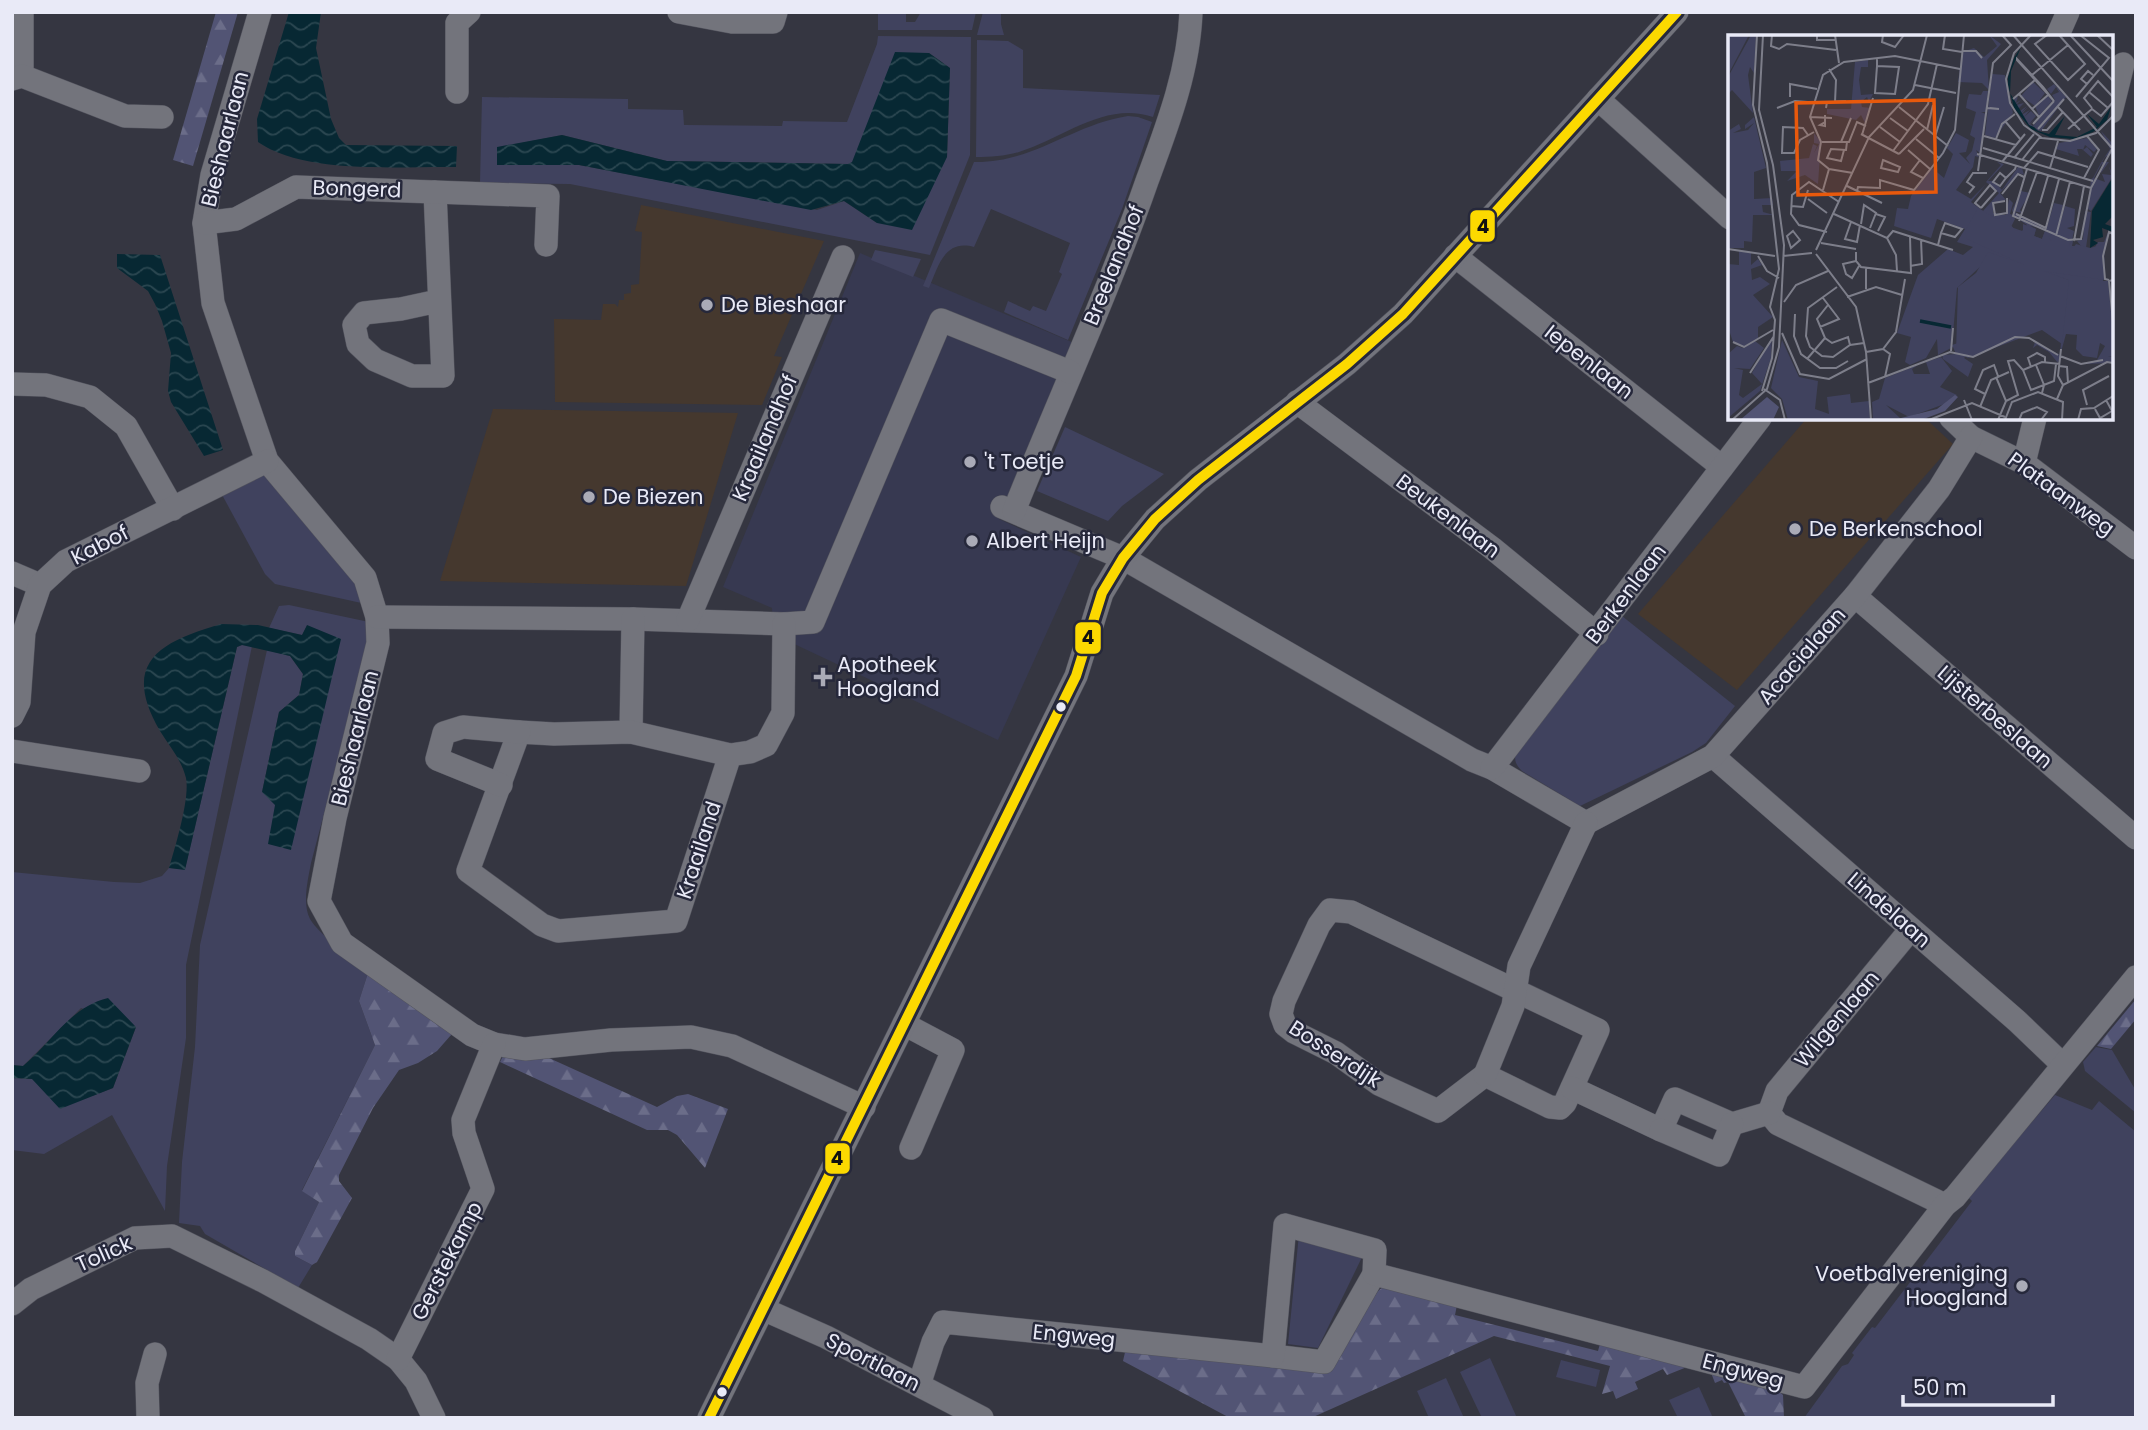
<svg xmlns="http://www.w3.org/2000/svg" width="2148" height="1430" font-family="Poppins,sans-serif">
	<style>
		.built { fill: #373951 }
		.education { fill: #45382e }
		.green { fill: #40425e; fill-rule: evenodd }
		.forest { fill: url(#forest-firs) }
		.water { fill: url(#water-waves) }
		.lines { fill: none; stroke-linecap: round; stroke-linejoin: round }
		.minor-casing { stroke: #52535d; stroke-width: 24 }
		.minor { stroke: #73747c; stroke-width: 23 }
		.bus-1-casing { stroke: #26283b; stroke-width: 16 }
		.bus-1 { stroke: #fcd900; stroke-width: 10 }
		.poi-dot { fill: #aaabb7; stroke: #26283b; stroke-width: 2.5 }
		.bus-dot { fill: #e9eaf7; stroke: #26283b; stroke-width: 2.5 }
		.labels { text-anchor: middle; stroke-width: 5; stroke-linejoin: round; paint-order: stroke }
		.street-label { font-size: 21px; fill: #e9eaf7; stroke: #26283b }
		.poi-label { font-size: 21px; fill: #e9eaf7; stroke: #26283b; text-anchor: start }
		.inset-river { fill: none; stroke: #072833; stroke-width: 3.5 }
		.inset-road { fill: none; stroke: #7d7e8a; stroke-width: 2 }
		.view { fill: #e8590c; fill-opacity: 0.15; stroke: #e8590c; stroke-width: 3.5 }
		.inset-edge { fill: none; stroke: #e9eaf7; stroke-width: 3.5 }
		.line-badge { stroke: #26283b; stroke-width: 2.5 }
		.pale-badge-label { font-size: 19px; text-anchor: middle; font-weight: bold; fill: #111 }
	</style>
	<defs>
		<pattern id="forest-firs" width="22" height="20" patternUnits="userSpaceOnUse" patternTransform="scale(1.75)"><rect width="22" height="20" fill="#525474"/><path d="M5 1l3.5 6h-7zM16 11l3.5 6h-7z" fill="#6b6d89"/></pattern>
		<pattern id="water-waves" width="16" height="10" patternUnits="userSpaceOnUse" patternTransform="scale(1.75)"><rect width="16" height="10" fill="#072833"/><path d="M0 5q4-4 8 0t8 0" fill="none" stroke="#2b4751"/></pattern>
	</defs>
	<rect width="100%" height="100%" fill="#353641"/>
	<!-- built -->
	<polygon class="built" points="860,253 1074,343 999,519 1081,557 998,740 773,634 772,608 723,587"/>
	<!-- education -->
	<g class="education">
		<polygon points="641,205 824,241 774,356 782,357 762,405 555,402 554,319 601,320 603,304 615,304 618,307 619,300 624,300 624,294 631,293 631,285 639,284 642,232 635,231"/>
		<polygon points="493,409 738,413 686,586 440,581"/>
		<polygon points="1807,418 1925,418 1953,444 1737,690 1638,614"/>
	</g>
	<!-- green -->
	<g class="green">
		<polygon points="878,12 906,12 906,22 915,22 921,12 976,12 972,30 878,30"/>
		<polygon points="983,12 1001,12 1001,24 1004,35 977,35"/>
		<path d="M878 36 971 37 970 155 930 255 570 184 480 183 482 97 628 99V109L683 110 684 125 782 126 783 121 847 122 877 44ZM929 53 950 68 947 157 877 223 844 201 817 210 579 165H497V148L562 135 667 161 848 164 852 163Z"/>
		<path d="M977 40 1008 41 1023 50V88L1160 95 1153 117C1105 101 1064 138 1019 152 1005 156 991 157 976 157Z"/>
		<path d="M1128 116 1138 117 1152 122 1122 209 1068 340 1004 312 1008 301 1030 311 1033 306 1046 311 1062 274 1059 272 1070 243 991 209 974 247C944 239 938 267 929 288L923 286 974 162C1034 163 1071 125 1128 116Z"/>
		<polygon points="875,250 921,259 913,277 871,260"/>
		<polygon points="1065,427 1164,474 1122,506 1108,521 1037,491"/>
		<polygon points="268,472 358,586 366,604 275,584 265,574 220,491"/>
		<path d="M289 605 369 622 367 650 311 863C308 879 302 904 310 919 318 933 354 962 368 973L359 1001 375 1045 302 1190 319 1202 295 1251V1256L312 1265 298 1288 205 1234 200 1226 179 1223 182 1162 195 1047 200 945 267 650 290 656 303 674 299 695 279 712 262 792 340 640 307 626 302 635 269 628 279 606Z"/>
		<path d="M1622 616 1735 706 1706 743 1692 752 1580 806 1522 771C1514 763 1514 759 1517 748Z"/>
		<polygon points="242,645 252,646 186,965 186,1038 167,1166 165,1211 112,1115 44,1154 12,1150 12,1078 32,1079 92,1096 113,1088 136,1027 81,1008 23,1066 12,1065 12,872 114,882 140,883 162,876 169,868 185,869 237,647"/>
		<polygon points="2096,1047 2112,1050 2136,1091 2136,1113 2085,1071 2083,1062"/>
		<polygon points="2055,1095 2092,1110 2099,1101 2136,1132 2136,1418 1804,1418 1842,1366 1848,1364 1854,1355 1852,1353 1872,1327 1875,1328 1972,1201 1968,1197"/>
		<polygon points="1299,1234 1364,1253 1318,1348 1288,1344"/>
		<polygon points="1490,1358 1517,1418 1482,1418 1460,1372"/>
		<polygon points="1561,1360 1600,1370 1596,1387 1556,1377"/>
		<polygon points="1446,1378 1464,1418 1429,1418 1417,1391"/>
		<polygon points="1699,1387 1713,1418 1678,1418 1669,1400"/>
	</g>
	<!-- forest -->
	<g class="forest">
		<polygon points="216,12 238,12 193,166 173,160"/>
		<polygon points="368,973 453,1028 451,1035 437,1051 418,1063 399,1070 373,1108 339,1175 339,1181 352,1198 317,1262 312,1265 295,1256 295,1251 319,1202 302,1191 375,1045 359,1001"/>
		<polygon points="2136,999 2136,1019 2111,1049 2097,1046"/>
		<polygon points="538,1053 657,1107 677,1096 688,1094 728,1109 705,1168 677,1135 668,1130 647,1130 500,1062 504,1054"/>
		<polygon points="1385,1285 1458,1300 1455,1315 1598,1351 1601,1340 1697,1363 1667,1375 1663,1369 1635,1382 1638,1389 1616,1399 1613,1391 1602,1394 1610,1366 1494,1336 1311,1418 1230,1418 1123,1361 1126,1348 1327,1371 1378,1291"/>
		<polygon points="1708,1365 1769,1382 1783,1395 1784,1418 1746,1418 1728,1382 1724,1383 1722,1380 1715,1383"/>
	</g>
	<!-- water -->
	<g class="water">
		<path d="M289 12H321L316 48 331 119 339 138 346 145 457 146 456 167C399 166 305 175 258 142L257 119Z"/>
		<polygon points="895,52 929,53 950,68 947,157 912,230 877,223 844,201 811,210 579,165 497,165 497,147 562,135 667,161 848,164 852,162"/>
		<polygon points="117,254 160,255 223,450 204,456 171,402 168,391 171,353 162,321 155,304 148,291 117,268"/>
		<path d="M221 624 258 625 302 635 307 625 341 639 291 850 268 844 275 805 262 792 279 712 299 695 303 674 290 656 242 645 237 647 185 870 169 868C175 847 190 799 186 778 181 759 170 747 160 731 120 662 160 642 221 624Z"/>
		<path d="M108 998 136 1027 113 1088 60 1109 32 1079 12 1078V1065L23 1066C52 1042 70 1007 108 998Z"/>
	</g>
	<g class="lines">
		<defs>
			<g id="minor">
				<polyline points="260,12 212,175 204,223 213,303 267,461 365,578 377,617 378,643 335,818 319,901 342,943 472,1035 494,1044 525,1049 611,1040 691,1037 732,1046 864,1107"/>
				<polyline points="679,12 732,22 773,22 776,12"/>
				<polyline points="2057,37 2068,12"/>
				<polyline points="22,76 22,12"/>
				<polyline points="12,79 22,76 125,116 162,117"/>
				<polyline points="457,92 457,23 469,12"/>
				<polyline points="1598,99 1730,218"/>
				<polyline points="2111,112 2123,64"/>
				<polyline points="435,192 443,376 412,376 375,360 358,344 354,325 364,313 401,309 438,301"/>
				<polyline points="204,223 236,219 296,187 548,196 546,245"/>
				<polyline points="1455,256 1722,467"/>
				<polyline points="12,384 46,385 90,397 126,426 173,509"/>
				<polyline points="1297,402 1492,548 1597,634"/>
				<polyline points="1951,418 1971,437 2024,463 2136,548"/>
				<polyline points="2024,463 2035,418"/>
				<polyline points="1002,507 1123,558 1472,760 1492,768 1586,823"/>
				<path d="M1014 511C1058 401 1108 293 1147 181 1167 127 1189 70 1191 12"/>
				<polyline points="12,573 40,585"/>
				<polyline points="1855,596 2136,838"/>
				<polyline points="377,617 633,619 784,624 813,622 941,320 1070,372"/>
				<polyline points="688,620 843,257"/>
				<polyline points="12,716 19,702 24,632 40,585 66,561 267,461"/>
				<polyline points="631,732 633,619"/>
				<polyline points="12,751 139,771"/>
				<polyline points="730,755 676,921 558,931 542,925 468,871 519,732 554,734 631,732 730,755 750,752 766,745 783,713 784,624"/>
				<polyline points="1713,756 2017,1021 2063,1065"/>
				<polyline points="1492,768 1760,418"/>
				<polyline points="501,785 437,759 444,733 463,727 519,732"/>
				<polyline points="1586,823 1713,756 1855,596 1939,489 1971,437"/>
				<polygon points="1330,910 1351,912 1598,1030 1565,1103 1560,1108 1550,1107 1485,1075 1438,1111 1379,1084 1336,1053 1294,1032 1285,1025 1281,1014 1284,1001 1319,925"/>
				<polyline points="1911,929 1777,1091 1769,1113 1778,1124 1945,1205"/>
				<polyline points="904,1024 953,1050 911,1148"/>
				<polyline points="1485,1075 1513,1006 1519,966 1586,823"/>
				<polyline points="1572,1088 1661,1130 1675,1099 1732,1124 1769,1113"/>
				<polyline points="1661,1130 1719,1155 1732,1124"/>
				<polyline points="12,1304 31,1289 135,1238 172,1236 263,1281 369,1339 398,1359 416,1381 434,1418"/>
				<polyline points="763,1309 826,1337 982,1418"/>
				<polyline points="1273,1356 1324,1362 1374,1274"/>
				<polyline points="398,1359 483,1189 464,1133 463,1120 494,1044"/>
				<polyline points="919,1385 933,1342 943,1322 1273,1356 1285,1225 1375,1250 1374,1274 1804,1387 1945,1205 1955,1197 2136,977"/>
				<polyline points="148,1418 147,1383 155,1354"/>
				<polyline points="709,1418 1076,676 1102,593 1123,558 1155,519 1198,480 1347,364 1403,314 1677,12"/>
			</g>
		</defs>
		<!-- minor casing -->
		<use href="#minor" class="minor-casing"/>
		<!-- minor -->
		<use href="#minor" class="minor"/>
		<defs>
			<polyline id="bus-1" points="709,1418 1076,676 1102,593 1123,558 1155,519 1198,480 1347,364 1403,314 1677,12"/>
		</defs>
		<!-- bus-1 casing -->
		<use href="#bus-1" class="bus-1-casing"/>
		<!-- bus-1 -->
		<use href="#bus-1" class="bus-1"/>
	</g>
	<!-- markers -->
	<g class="poi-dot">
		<circle cx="707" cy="305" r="7"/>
		<circle cx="970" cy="462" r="7"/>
		<circle cx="589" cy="497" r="7"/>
		<circle cx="1795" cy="529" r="7"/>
		<circle cx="972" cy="541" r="7"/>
		<path d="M819.5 666.5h7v7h7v7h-7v7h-7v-7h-7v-7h7z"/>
		<circle cx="2022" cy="1286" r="7"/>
	</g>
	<g class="bus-dot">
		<circle cx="1061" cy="707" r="6"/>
		<circle cx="722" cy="1392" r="6"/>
	</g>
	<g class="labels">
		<!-- street labels -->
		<g class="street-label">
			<text transform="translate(225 139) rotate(-76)" y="7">Bieshaarlaan</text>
			<text transform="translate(357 189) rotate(2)" y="7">Bongerd</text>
			<text transform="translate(1114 265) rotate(-68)" y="7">Breelandhof</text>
			<text transform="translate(1589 362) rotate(38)" y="7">Iepenlaan</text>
			<text transform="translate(765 438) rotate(-67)" y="7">Kraailandhof</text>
			<text transform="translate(2061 494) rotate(36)" y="7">Plataanweg</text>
			<text transform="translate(1448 516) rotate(37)" y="7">Beukenlaan</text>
			<text transform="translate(100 545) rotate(-27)" y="7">Kabof</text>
			<text transform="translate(1626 594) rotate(-53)" y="7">Berkenlaan</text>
			<text transform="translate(1802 656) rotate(-49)" y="7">Acacialaan</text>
			<text transform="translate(1995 717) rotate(41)" y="7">Lijsterbeslaan</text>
			<text transform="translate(355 738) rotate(-76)" y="7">Bieshaarlaan</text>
			<text transform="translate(699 850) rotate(-72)" y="7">Kraailand</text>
			<text transform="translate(1889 910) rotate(41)" y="7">Lindelaan</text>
			<text transform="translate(1837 1019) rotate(-50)" y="7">Wilgenlaan</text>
			<text transform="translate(1335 1054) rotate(33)" y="7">Bosserdijk</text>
			<text transform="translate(104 1254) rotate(-24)" y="7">Tolick</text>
			<text transform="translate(447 1261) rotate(-63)" y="7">Gerstekamp</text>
			<text transform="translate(1074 1336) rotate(6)" y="7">Engweg</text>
			<text transform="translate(873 1362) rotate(27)" y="7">Sportlaan</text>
			<text transform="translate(1743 1371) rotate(15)" y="7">Engweg</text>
		</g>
		<!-- poi labels -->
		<g class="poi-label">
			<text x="721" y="312">De Bieshaar</text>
			<text x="984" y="469">'t Toetje</text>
			<text x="603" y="504">De Biezen</text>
			<text x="1809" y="536">De Berkenschool</text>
			<text x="986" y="548">Albert Heijn</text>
			<text x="837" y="672">Apotheek<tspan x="837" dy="24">Hoogland</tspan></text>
			<text x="2008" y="1281" text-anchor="end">Voetbalvereniging<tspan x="2008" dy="24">Hoogland</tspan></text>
		</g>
	</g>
	<!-- overview -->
	<g transform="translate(1728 35)">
		<rect width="385" height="385" fill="#353641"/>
		<path d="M0 0H21L0 40ZM23 0H28L26 38 22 32 20 40 25 78 4 55 0 59V42ZM261 0 273 9 259 25 261 55 254 48 230 47 234 17 246 13 256 22 269 11ZM140 25V32H133L131 45 133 60 145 59 141 67 139 62 133 67 134 72 143 73 137 88 133 80 128 85 99 79V74H123L127 27ZM264 39 277 40 285 78 267 103 257 100ZM305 47 317 58 309 69 320 61 324 66 311 81 307 71 293 61ZM326 49 338 62 313 96 309 95 306 92H303L295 84 284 66 290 61 288 68 293 65 288 70 296 68 290 74 292 76 299 71 293 78 300 72 293 80 302 75 296 82 303 76 308 81 301 89 309 83 302 89 305 91 327 65 324 60 331 57 328 52 323 59 319 54ZM255 56H260L258 77H253L258 79 253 119 248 115 251 122 247 121 245 132 228 155 243 164 258 149 243 167 255 176 271 158 258 147 273 130 269 127 276 129 260 146H266L274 155 290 132 294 133 296 140 291 138 272 158 278 165 265 168V178L278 180 281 164 285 168 282 179 287 184 283 192 294 196 299 190 286 181 284 175 293 156 302 158 292 175 294 178 285 176 317 193 302 191 308 194 306 201 314 204 317 196 330 201 318 195 326 168 335 170 329 198 337 171 347 174 346 191 339 193 346 196 344 206 330 202 345 206 344 211H353L349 206 355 204 357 176 363 177 358 213 366 214 370 207H376L380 197H381L374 230 375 246H380L385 298V321L380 322H385V328L354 329 369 325 377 311 372 308 369 323 355 321 348 314 349 300 338 299 330 328 321 317 309 310 305 313 307 307 301 304 332 320 333 307 315 295 324 292 328 259 330 257 336 263 328 267 337 276 340 245 288 230 282 249 253 231 229 253 224 310 230 308V295L263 301 257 312 249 310 236 323 245 329 240 342 215 324 214 320 228 319 225 312 210 320 209 304 198 323 182 330 177 327 183 302 169 298 190 240 220 214 235 220 245 212 229 207 237 194 209 184 203 203 166 191 169 173 180 174 183 161 204 133 216 143 225 119 219 113 228 98 241 105 238 117 231 118 242 129 238 123 244 116 247 103 242 100 248 77 238 73 239 66 241 59 253 60ZM26 82 38 133 26 137V164L44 163 45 170H34L35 177 46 180H25L24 207 16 206V213H0V96L11 89 13 94 5 98 20 95 26 88 17 94V90ZM373 96 385 109V118L377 122 374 127H381L373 138 374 128 366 143 377 147 374 139 383 140 381 131 385 141 363 176 360 174 363 144 365 143 374 126 382 114ZM86 98 93 107 90 149 77 140 59 146 69 136H53L52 126 81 123 85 109 89 111 86 118 91 109 86 108ZM359 103 369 114 366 117 357 110 355 115 359 112 365 119 363 122 354 114H349L351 121 328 114 331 108ZM11 215 23 217V230L30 224 34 230 23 234 24 245 32 242 42 249 25 260 45 282 30 292V303L15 312 5 307 0 292V229L11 230ZM44 302 43 323 32 356 0 383V319L9 311 15 313 27 306 36 313 22 334 6 333 15 335 11 360 15 363 34 349 24 338ZM54 305 71 342 90 346 87 374 101 379 99 362 122 359 123 368 141 366 142 385H60L54 364 43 353ZM213 322 224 336 212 352 229 360 222 367 181 382 158 370 172 383 145 385 144 367 151 364 157 343 190 330 184 334 186 339H202L198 327Z" fill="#40425e"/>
		<path d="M227 360 230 362 217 376 193 385H165L209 374ZM39 362 51 372 45 385H12Z" fill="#525474"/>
		<path d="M250 173 269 184 283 179 287 184 282 189 287 195 295 196V189L308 194 306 201 314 204 317 196 323 199 320 203 325 207 330 202 345 206 340 210 345 213 348 209 362 213 376 209 377 245 308 235 239 204 237 196ZM260 217 341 245 334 309 314 295 240 323 228 317 230 252 248 238Z" fill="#40425e"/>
		<path d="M293 12 283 36 282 58 301 90 306 92 325 69 306 92 310 96 321 99 337 81 327 100 349 102 369 92 359 79 371 89 383 72 379 85 365 97 345 104 322 102 303 94 286 73 280 50V42L286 23ZM385 142V181L377 189 385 192V197L374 193 375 202 365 205 370 208 362 213 364 176Z" fill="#072833"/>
		<path class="inset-river" d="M192 286 223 292"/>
		<path class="inset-road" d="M29 0 25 70 39 128 51 234 42 272 47 285 44 323 34 356M44 0 43 11 51 14 59 9 108 15M89 0V5H107M107 0 111 28M155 0 154 7 167 12 176 0M217 0 215 14 234 17M285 0 384 113M303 0 286 18 278 44 282 68 296 90 314 103 342 106 368 98 385 81M319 0 307 9 340 45 357 29 331 0M342 0 385 46M369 0 385 15M234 16H248L254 23M149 23V31L171 32 167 59 147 58 149 31M289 24 315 52 326 66 289 25ZM101 34 108 45 107 67M304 40 340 10M359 49 353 44 360 36 365 40M187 50 228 58M361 57 380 73M291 59 311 82M62 62V49L89 54M348 62 381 23 352 0M285 64 307 45M329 71 352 95M171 72 220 111M49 73 67 66 80 67M98 73 99 67 118 66M259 73 271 74 262 73M364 73 356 63 370 46 385 62M304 74 320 60M97 80V91L92 90 97 87M82 82 104 83M162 83 180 96M277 86 293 105M305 89 326 66M152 92 172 107M310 94 336 64M340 94 364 74 373 81 385 67M199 95 205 70M314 95H319L335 77M133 99 171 119M80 100 75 93 55 92 54 118H66L72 105 86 97M134 100 145 63M256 101 288 110M207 102 216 72M188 104 211 123M268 104 274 89 287 79M94 107H121L129 87 138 91M113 107 123 83M255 113 365 146M116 115 113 126 99 123 103 114 118 115 119 107M180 115 202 134M165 116 200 69 209 29M171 119 196 94M249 119 363 153M286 123 306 99M155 125 172 132 170 137 153 133ZM192 125 183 137 195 143M294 125 312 102M274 127 297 99M296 133 310 117 360 132M322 133 330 106M299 134 285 181 340 205 353 204 363 153 384 114M250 136 265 28 283 10 274 0M125 138 101 134 90 125 93 107 82 82 95 40 116 27 167 21 232 34M278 143 272 138 265 147 272 151 278 143 287 134 288 131M356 143 371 115 359 101M119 151 154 168M95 155 101 134M129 156 130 152 152 153V145L186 155 215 118 227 95 236 0M241 158 246 152 239 147 245 138H259M274 159 290 139 296 142M80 164 99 178M277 166 265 168 267 180 279 178V163M312 168 320 141M63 171 75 172 80 155M253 173 259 166 268 156 262 150 247 168 253 173M106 179 159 203 168 220 169 236M148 179 157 182 150 196M288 179 318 193M291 186 309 137M123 187 117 204 129 207 132 190M133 189 136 170 148 178 142 193M65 196 72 205 63 213 59 201ZM317 196 331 144M99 197 71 190 63 179 64 160 81 147 111 167M328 201 342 147M159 203 165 196 225 215M346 206 356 151M93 208 128 214M210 210 213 198 227 202 234 194 217 188 213 198M0 214 47 221M88 215 141 102 185 55 199 0M128 217V226L133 232 183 238 182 201M88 219 128 272 138 317 143 385M30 221 39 236 51 243M55 221 84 218M128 226 115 229 118 239 124 243 131 231M182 231 194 229 193 204M381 245 377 244 375 221 381 197 385 199M385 245 381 246 385 287M109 252 80 273 78 301 82 312 94 321 105 322 122 310 136 308M138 254V232M119 262 148 252 174 260M56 267 68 250 100 236M100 270 89 284 97 303 104 308 120 302 122 310M67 279 66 301 73 319 92 333H108L120 326M92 292 111 284 95 263M54 298 72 339 101 344 139 324M5 307 16 312 45 295M155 314 162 319 157 342M333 314 330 341 335 350M223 316 225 293M138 317 155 314 168 297 177 244M332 321 353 329 375 325M79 324 97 303M308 330 316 350 314 358M331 331 339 332 340 348M303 332 300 323 309 318 317 322V328M295 335 314 327 332 329M22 338 46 301M268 342 278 366M140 348 222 317 245 322 287 302 301 303 330 320M36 354 52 365 57 385M257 359 247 354 255 335 266 330 270 341M329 364 335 350 379 327 385 328M236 365 244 385M359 370 355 355 381 341M252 372 263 345 281 337M367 374 372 383 384 376 378 365M4 385 39 354 51 312 56 210 45 130 31 75 35 0M201 385 244 368 277 382M270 385 278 366 290 360 280 326 286 325 295 335 303 355 326 346 328 329M277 385 284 367 310 357 335 367 334 385M291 385 294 378 309 372 319 377 313 385M350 385 353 374 366 373 385 361"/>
		<path class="view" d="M206 65 208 157 70 160 68 68Z"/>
		<rect width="385" height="385" class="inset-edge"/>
	</g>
	<g class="line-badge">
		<rect x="1469" y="209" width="27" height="34" rx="7" fill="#fcd900"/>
		<rect x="1074" y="621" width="28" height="34" rx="7" fill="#fcd900"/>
		<rect x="824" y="1142" width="27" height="33" rx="7" fill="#fcd900"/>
	</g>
	<g class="pale-badge-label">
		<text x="1483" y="233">4</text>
		<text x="1088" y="644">4</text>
		<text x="837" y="1165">4</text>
	</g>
	<!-- border -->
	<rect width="2148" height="1430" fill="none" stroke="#e9eaf7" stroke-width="28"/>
	<!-- scale -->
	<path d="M1903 1395v10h150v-10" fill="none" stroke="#e9eaf7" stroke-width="3.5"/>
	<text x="1913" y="1395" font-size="21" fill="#e9eaf7" stroke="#26283b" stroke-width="5" paint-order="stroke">50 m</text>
</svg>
